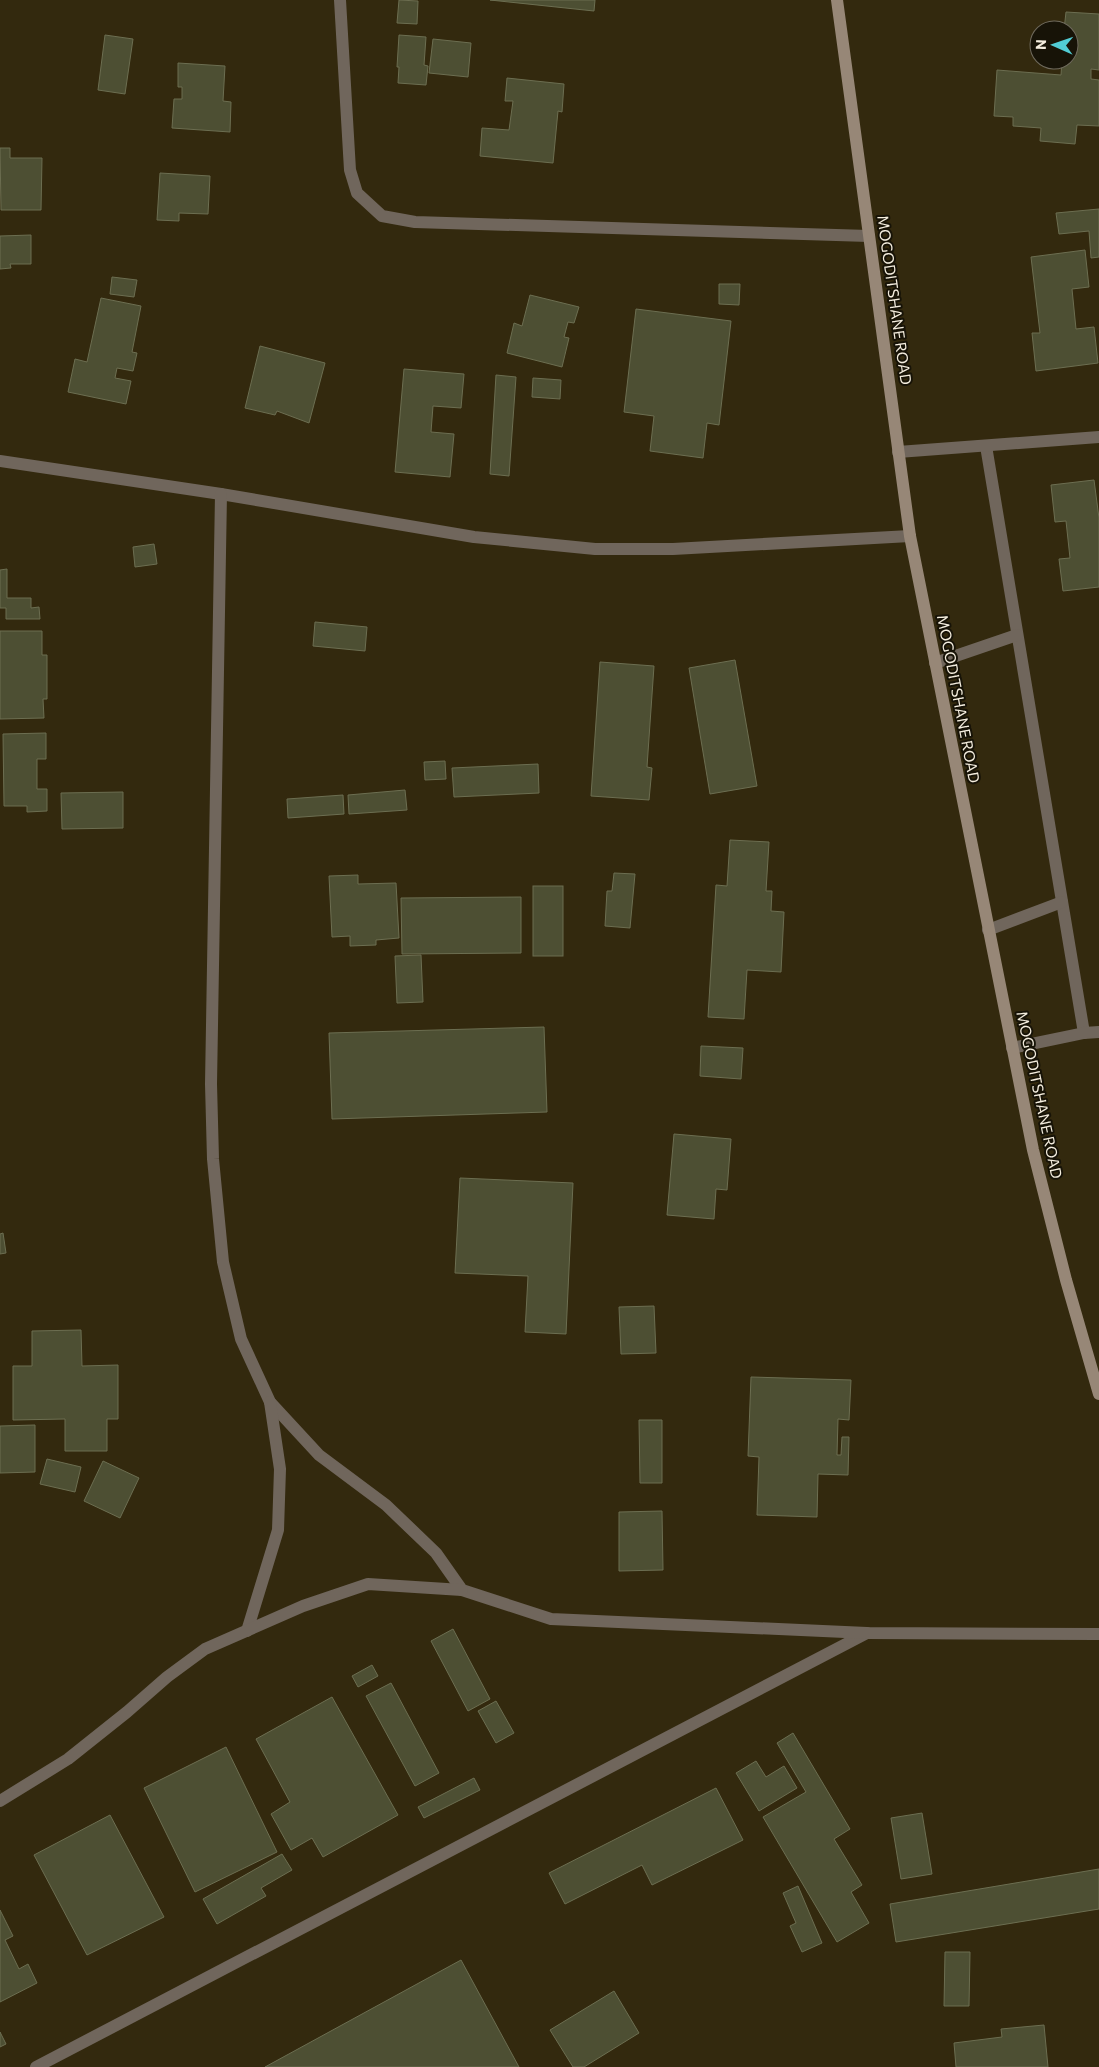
<svg xmlns="http://www.w3.org/2000/svg" width="1099" height="2067" font-family="Commissioner,sans-serif">
	<style>
		.building { fill: #4d4f33; stroke: #6c6e51 }
		.lines { fill: none; stroke-linecap: round; stroke-linejoin: round }
		.service { stroke: #70665c; stroke-width: 12 }
		.minor { stroke: #70665c; stroke-width: 12 }
		.secondary { stroke: #978777; stroke-width: 12 }
		.labels { text-anchor: middle; stroke-width: 4; stroke-linejoin: round; paint-order: stroke }
		.street-label { font-size: 15px; fill: #f4edde; stroke: #171307 }
	</style>
	<rect width="100%" height="100%" fill="#33290e"/>
	<!-- building -->
	<g class="building">
		<polygon points="399,0 418,1 417,24 397,23"/>
		<polygon points="490,0 595,0 594,11"/>
		<polygon points="1066,12 1099,14 1099,70 1091,69 1091,79 1099,80 1099,126 1077,125 1075,144 1040,141 1041,128 1013,126 1013,117 994,116 997,70 1061,75 1062,60 1069,60 1069,30 1064,30"/>
		<polygon points="105,35 133,39 125,94 98,90"/>
		<polygon points="399,35 426,37 424,65 428,66 426,85 398,83 399,67 397,67"/>
		<polygon points="433,39 471,43 468,77 429,73"/>
		<polygon points="178,63 225,66 223,101 231,102 230,132 172,128 174,99 182,99 182,87 178,87"/>
		<polygon points="507,78 564,84 562,112 558,111 553,163 480,156 482,128 509,130 513,101 505,101"/>
		<polygon points="0,148 10,148 10,158 42,158 41,210 1,210"/>
		<polygon points="160,173 210,176 208,214 179,213 179,221 157,220"/>
		<polygon points="1099,209 1099,257 1091,258 1089,231 1059,234 1056,213"/>
		<polygon points="31,235 31,264 10,264 11,268 0,269 0,236"/>
		<polygon points="1085,250 1089,287 1072,289 1076,329 1094,327 1098,363 1036,371 1032,333 1040,333 1031,257"/>
		<polygon points="112,277 137,280 134,297 110,294"/>
		<polygon points="719,284 740,284 739,305 719,304"/>
		<polygon points="530,295 579,307 574,323 568,322 564,337 569,338 562,367 507,353 514,323 522,326"/>
		<polygon points="101,298 141,306 132,352 137,353 133,371 117,368 115,378 131,381 126,404 68,392 75,359 87,362"/>
		<polygon points="636,309 731,321 719,425 707,423 703,458 650,451 654,416 624,412"/>
		<polygon points="260,346 325,363 309,423 277,411 275,415 245,408"/>
		<polygon points="404,369 464,374 461,408 433,406 431,432 454,434 450,477 395,472"/>
		<polygon points="496,375 516,377 509,476 490,474"/>
		<polygon points="533,378 561,380 560,399 532,397"/>
		<polygon points="1094,480 1099,518 1099,587 1063,591 1059,559 1070,558 1066,521 1055,522 1051,485"/>
		<polygon points="154,544 157,564 135,567 133,547"/>
		<polygon points="7,569 7,598 31,598 31,608 39,607 40,619 6,619 6,608 0,608 0,570"/>
		<polygon points="315,622 367,627 365,651 313,646"/>
		<polygon points="0,631 42,631 42,655 47,655 47,699 43,699 44,718 0,719"/>
		<polygon points="735,660 757,786 710,794 689,668"/>
		<polygon points="600,662 654,666 647,767 652,768 649,800 591,796"/>
		<polygon points="46,733 46,759 37,759 37,789 47,789 47,811 27,812 27,806 4,806 3,734"/>
		<polygon points="445,761 446,779 425,780 424,762"/>
		<polygon points="538,764 539,793 454,797 452,768"/>
		<polygon points="405,790 407,810 349,814 348,795"/>
		<polygon points="123,792 123,828 62,829 61,793"/>
		<polygon points="343,795 344,814 288,818 287,799"/>
		<polygon points="730,840 769,842 766,891 772,891 771,911 784,912 781,972 747,970 744,1019 708,1017 716,885 727,886"/>
		<polygon points="614,873 635,874 630,928 605,926 607,891 612,891"/>
		<polygon points="358,875 358,884 396,883 399,938 376,940 376,945 350,946 350,936 332,937 329,876"/>
		<rect x="533" y="886" width="30" height="70"/>
		<polygon points="521,897 521,953 402,954 401,898"/>
		<polygon points="421,955 423,1002 397,1003 395,956"/>
		<polygon points="544,1027 547,1112 332,1119 329,1033"/>
		<polygon points="701,1046 743,1048 741,1079 700,1076"/>
		<polygon points="674,1134 731,1139 727,1190 716,1189 714,1219 667,1215"/>
		<polygon points="460,1178 573,1183 566,1334 525,1332 528,1276 455,1273"/>
		<polygon points="3,1233 6,1253 0,1254 0,1234"/>
		<polygon points="654,1306 656,1353 621,1354 619,1307"/>
		<polygon points="81,1330 82,1366 118,1365 118,1419 107,1419 107,1451 65,1451 65,1419 13,1420 13,1366 32,1366 32,1331"/>
		<polygon points="751,1377 851,1380 849,1420 838,1419 837,1455 841,1455 842,1437 849,1437 848,1475 818,1474 817,1517 757,1515 759,1457 748,1456"/>
		<polygon points="639,1420 662,1420 662,1483 640,1483"/>
		<polygon points="35,1425 35,1472 0,1473 0,1426"/>
		<polygon points="47,1459 81,1467 75,1492 40,1484"/>
		<polygon points="103,1461 139,1478 120,1518 84,1501"/>
		<polygon points="662,1511 663,1570 619,1571 619,1512"/>
		<polygon points="453,1629 490,1699 468,1711 431,1641"/>
		<polygon points="372,1665 378,1676 358,1687 352,1676"/>
		<polygon points="391,1683 439,1773 415,1786 366,1696"/>
		<polygon points="332,1697 398,1815 323,1857 312,1838 291,1850 271,1814 290,1802 256,1739"/>
		<polygon points="496,1701 514,1733 496,1743 478,1711"/>
		<polygon points="793,1733 850,1829 834,1839 862,1885 851,1892 869,1923 837,1942 763,1817 806,1792 777,1743"/>
		<polygon points="226,1747 277,1852 195,1892 144,1788"/>
		<polygon points="756,1761 766,1777 784,1766 797,1788 759,1811 736,1773"/>
		<polygon points="474,1778 480,1790 424,1818 418,1807"/>
		<polygon points="716,1788 743,1840 652,1885 642,1865 565,1904 549,1873"/>
		<polygon points="922,1813 932,1874 901,1879 891,1818"/>
		<polygon points="110,1815 164,1917 87,1955 34,1855"/>
		<polygon points="282,1854 292,1870 261,1888 266,1896 217,1924 203,1899"/>
		<polygon points="1099,1869 1099,1909 896,1942 890,1904"/>
		<polygon points="798,1886 822,1943 802,1952 790,1926 796,1923 783,1893"/>
		<polygon points="0,1910 13,1936 5,1940 19,1969 28,1964 37,1983 0,2002"/>
		<polygon points="945,1952 970,1952 969,2006 944,2006"/>
		<polygon points="461,1960 519,2067 265,2067"/>
		<polygon points="614,1991 639,2033 584,2067 573,2067 550,2030"/>
		<polygon points="1044,2025 1048,2067 956,2067 954,2043 1002,2037 1001,2029"/>
		<polygon points="0,2032 6,2044 0,2047"/>
	</g>
	<g class="lines">
		<!-- service -->
		<polyline class="service" points="36,2067 867,1633"/>
		<!-- minor -->
		<g class="minor">
			<polyline points="340,0 350,170 357,193 382,216 415,222 869,236"/>
			<polyline points="986,446 1084,1033"/>
			<polyline points="898,452 1099,437"/>
			<polyline points="0,461 221,494 474,537 595,549 673,549 910,536"/>
			<polyline points="221,494 211,1084 213,1159 223,1262 241,1339 270,1402 319,1455 386,1505 436,1553 462,1590 551,1619 867,1633 1099,1634"/>
			<polyline points="935,663 1017,635"/>
			<polyline points="988,930 1062,902"/>
			<polyline points="1012,1048 1084,1033 1099,1032"/>
			<polyline points="247,1631 278,1530 280,1469 270,1402"/>
			<polyline points="0,1801 68,1759 127,1712 167,1677 205,1649 303,1606 368,1584 462,1590"/>
		</g>
		<!-- secondary -->
		<polyline class="secondary" points="837,0 910,536 1033,1150 1066,1280 1099,1394"/>
	</g>
	<g class="labels">
		<!-- street labels -->
		<g class="street-label">
			<text transform="translate(894 300) rotate(82)" y="5">MOGODITSHANE ROAD</text>
			<text transform="translate(958 699) rotate(79)" y="5">MOGODITSHANE ROAD</text>
			<text transform="translate(1039 1095) rotate(78)" y="5">MOGODITSHANE ROAD</text>
		</g>
	</g>
	<!-- north arrow -->
	<g transform="translate(1054 45) rotate(272)"><circle r="24" fill="#171307" stroke="#6f6a5d"/>
	<path d="M0-4L9 19L0 12L-9 19Z" fill="#51ccd4"/>
	<text y="-8" font-size="14" font-weight="bold" text-anchor="middle" fill="#f4edde">N</text>
	</g>
</svg>
